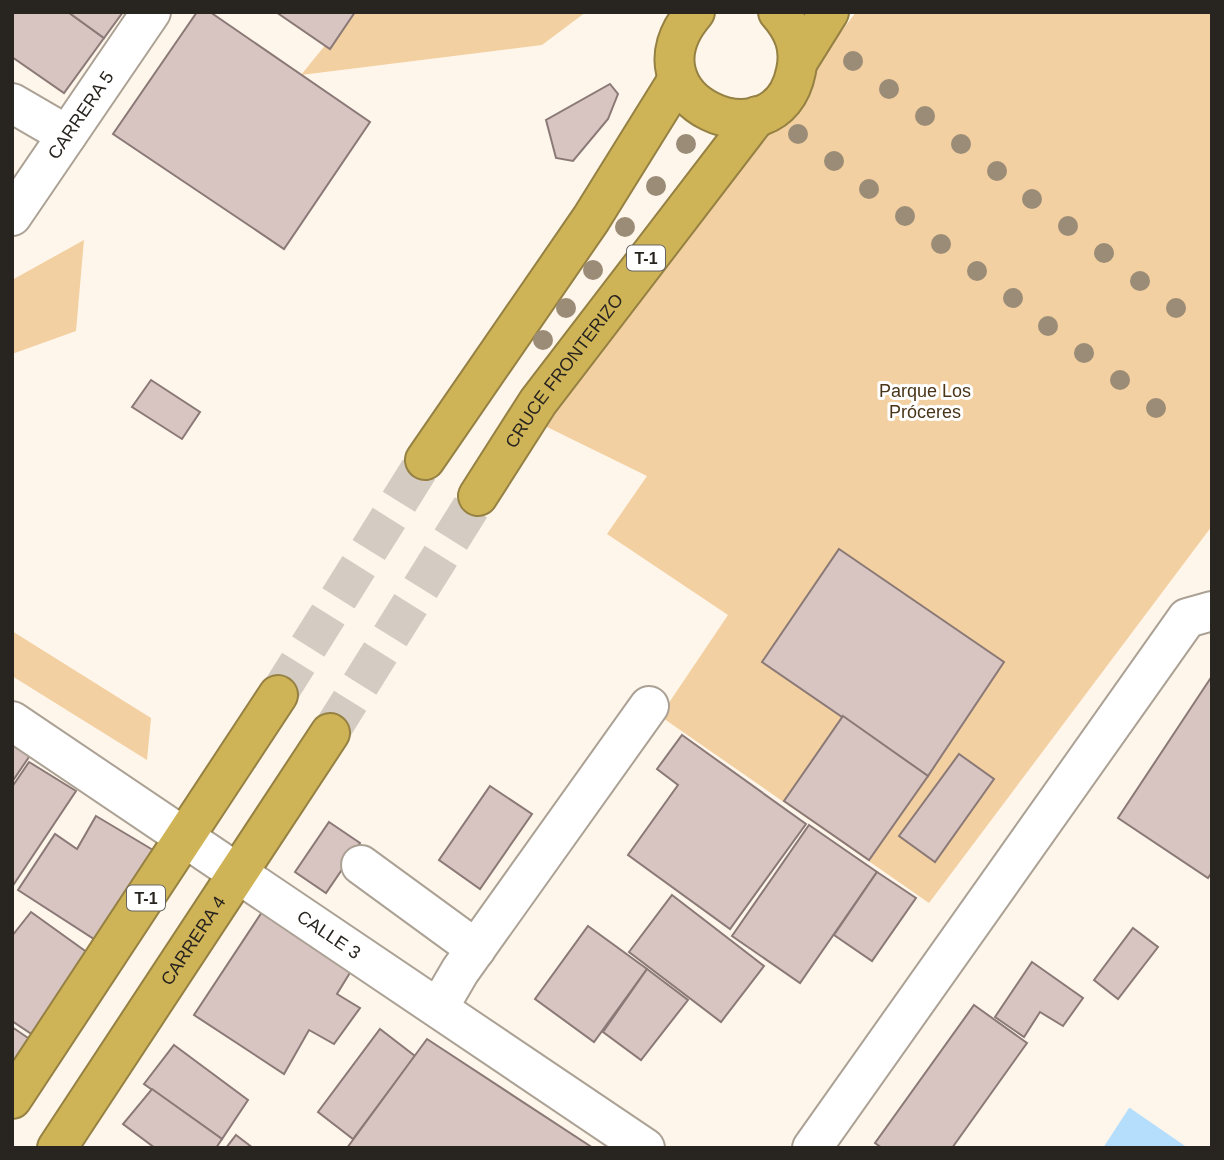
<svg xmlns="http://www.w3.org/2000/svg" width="1224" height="1160" font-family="Arial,sans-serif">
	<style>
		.green { fill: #f3d0a1 }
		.water { fill: #b5defc }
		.building { fill: #d8c5c2; stroke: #8a7976; stroke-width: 2 }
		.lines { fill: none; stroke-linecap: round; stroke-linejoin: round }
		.highway-tunnel { stroke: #d4ccc2; stroke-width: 38; stroke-dasharray: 38 19; stroke-linecap: butt }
		.minor-casing { stroke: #aba194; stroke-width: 42 }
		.highway-casing { stroke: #958143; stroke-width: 42 }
		.minor { stroke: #fff; stroke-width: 38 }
		.highway { stroke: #cfb357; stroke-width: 38 }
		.tree { fill: #9b8c77 }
		.labels { text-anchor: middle; stroke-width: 6; stroke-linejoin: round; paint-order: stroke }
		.shield { fill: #fff; stroke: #686662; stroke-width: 2 }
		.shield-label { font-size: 16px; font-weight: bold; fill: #28241f }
		.street-label { font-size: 18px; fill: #28241f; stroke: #fff }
		.park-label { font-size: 18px; fill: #493518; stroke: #fff }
	</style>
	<rect width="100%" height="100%" fill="#fff6eb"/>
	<!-- green -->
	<g class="green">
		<polygon points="352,12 586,12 542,45 301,75"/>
		<polygon points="856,12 1212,12 1212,526 929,903 660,716 728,615 607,534 647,476 545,426"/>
		<polygon points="84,240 76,331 12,354 12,280"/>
		<polygon points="12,631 151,718 147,760 12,676"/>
	</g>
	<!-- water -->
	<polygon class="water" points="1129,1108 1130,1108 1188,1148 1103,1148"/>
	<!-- building -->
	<g class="building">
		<polygon points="12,12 68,12 104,38 64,93 12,57"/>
		<polygon points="68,12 123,12 104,38"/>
		<polygon points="197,12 210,12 370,122 284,249 113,134"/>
		<polygon points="276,12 355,12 330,49"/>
		<polygon points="610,84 618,94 608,119 573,161 556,158 546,120"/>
		<polygon points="151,380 200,412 182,439 132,407"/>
		<polygon points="839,549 1004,662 928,776 762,662"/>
		<polygon points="1212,676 1212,872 1208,878 1118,818"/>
		<polygon points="843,716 928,776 869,860 784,801"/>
		<polygon points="682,735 806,824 730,929 628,855 678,785 657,769"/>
		<polygon points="12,740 31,754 12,782"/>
		<polygon points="959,754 994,779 935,862 899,836"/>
		<polygon points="29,762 76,791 12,887 12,787"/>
		<polygon points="490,786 532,814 480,889 439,860"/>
		<polygon points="96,816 153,850 94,939 18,890 55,834 77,849"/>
		<polygon points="329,822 360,843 326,893 295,872"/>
		<polygon points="809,825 877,872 800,983 732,936"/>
		<polygon points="877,872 916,898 872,961 834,935"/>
		<polygon points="672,895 764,966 721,1022 629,952"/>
		<polygon points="31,912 88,953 33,1035 12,1021 12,936"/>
		<polygon points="262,912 351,971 337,994 360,1008 334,1044 309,1030 284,1074 194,1015"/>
		<polygon points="588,926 647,969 594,1042 535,999"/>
		<polygon points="1133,928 1158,947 1118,999 1094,980"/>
		<polygon points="1032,962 1083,998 1063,1026 1040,1012 1024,1037 995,1017"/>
		<polygon points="647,969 688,1000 641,1060 603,1032"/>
		<polygon points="974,1005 1027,1043 952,1148 882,1148 875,1143"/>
		<polygon points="12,1027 31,1040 12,1069"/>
		<polygon points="380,1029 415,1056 353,1139 318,1112"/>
		<polygon points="427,1039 593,1148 347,1148"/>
		<polygon points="174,1045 248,1100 222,1139 144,1084"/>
		<polygon points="152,1089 222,1139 216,1148 155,1148 123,1124"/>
		<polygon points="236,1135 253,1148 226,1148"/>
	</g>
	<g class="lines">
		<!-- highway-tunnel -->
		<g class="highway-tunnel">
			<polyline points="278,695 425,460"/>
			<polyline points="330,733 478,496"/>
		</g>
		<defs>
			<g id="minor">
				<polyline points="12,103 67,135"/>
				<path id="s1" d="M12 216 151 12"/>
				<path id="s2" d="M12 721 645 1148"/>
				<polyline points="361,865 476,949"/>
				<polyline points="439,1007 460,971 649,706"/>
				<polyline points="812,1148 1187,618 1212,611"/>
			</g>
			<g id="highway">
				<path d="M695 12C619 100 777 169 796 71 801 48 794 30 778 12"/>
				<polyline points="799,60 829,12"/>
				<polyline points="425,460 591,219 678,79"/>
				<path id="s3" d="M478 496 538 402 757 116"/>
				<polyline points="12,1099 278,695"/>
				<path id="s4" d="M57 1148 330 733"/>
			</g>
		</defs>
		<!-- minor casing -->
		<use href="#minor" class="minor-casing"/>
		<!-- highway casing -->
		<use href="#highway" class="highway-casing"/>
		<!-- minor -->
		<use href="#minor" class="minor"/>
		<!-- highway -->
		<use href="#highway" class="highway"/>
	</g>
	<!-- trees -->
	<g class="tree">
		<circle cx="853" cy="61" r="10"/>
		<circle cx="889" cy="89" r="10"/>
		<circle cx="925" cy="116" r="10"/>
		<circle cx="798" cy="134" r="10"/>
		<circle cx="686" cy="144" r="10"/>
		<circle cx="961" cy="144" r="10"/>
		<circle cx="834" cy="161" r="10"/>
		<circle cx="997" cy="171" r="10"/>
		<circle cx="656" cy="186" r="10"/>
		<circle cx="869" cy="189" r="10"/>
		<circle cx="1032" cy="199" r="10"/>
		<circle cx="905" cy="216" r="10"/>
		<circle cx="1068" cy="226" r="10"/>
		<circle cx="625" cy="227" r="10"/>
		<circle cx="941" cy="244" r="10"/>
		<circle cx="1104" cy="253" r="10"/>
		<circle cx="593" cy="270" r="10"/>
		<circle cx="977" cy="271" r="10"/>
		<circle cx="1140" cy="281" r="10"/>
		<circle cx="1013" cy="298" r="10"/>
		<circle cx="566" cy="308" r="10"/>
		<circle cx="1176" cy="308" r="10"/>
		<circle cx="1048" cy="326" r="10"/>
		<circle cx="543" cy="340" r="10"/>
		<circle cx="1084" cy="353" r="10"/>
		<circle cx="1120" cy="380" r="10"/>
		<circle cx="1156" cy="408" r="10"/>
	</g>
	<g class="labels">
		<!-- shield labels -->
		<g class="shield">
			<rect x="627" y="245.5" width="38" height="25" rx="5"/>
			<rect x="127" y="885.5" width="38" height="25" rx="5"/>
		</g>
		<g class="shield-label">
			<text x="646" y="264">T-1</text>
			<text x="146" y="904">T-1</text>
		</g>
		<!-- street labels -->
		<g class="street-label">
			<text dy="6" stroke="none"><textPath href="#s1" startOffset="122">CARRERA 5</textPath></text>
			<text dy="6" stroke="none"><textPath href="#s3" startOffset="152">CRUCE FRONTERIZO</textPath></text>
			<text dy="6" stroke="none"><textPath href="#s2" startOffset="382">CALLE 3</textPath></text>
			<text dy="6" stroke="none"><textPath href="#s4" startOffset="248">CARRERA 4</textPath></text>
		</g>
		<!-- park labels -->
		<g class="park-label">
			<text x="925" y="397">Parque Los<tspan x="925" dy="21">Próceres</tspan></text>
		</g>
	</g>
	<!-- border -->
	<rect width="1224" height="1160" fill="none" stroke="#28241f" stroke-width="28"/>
</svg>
